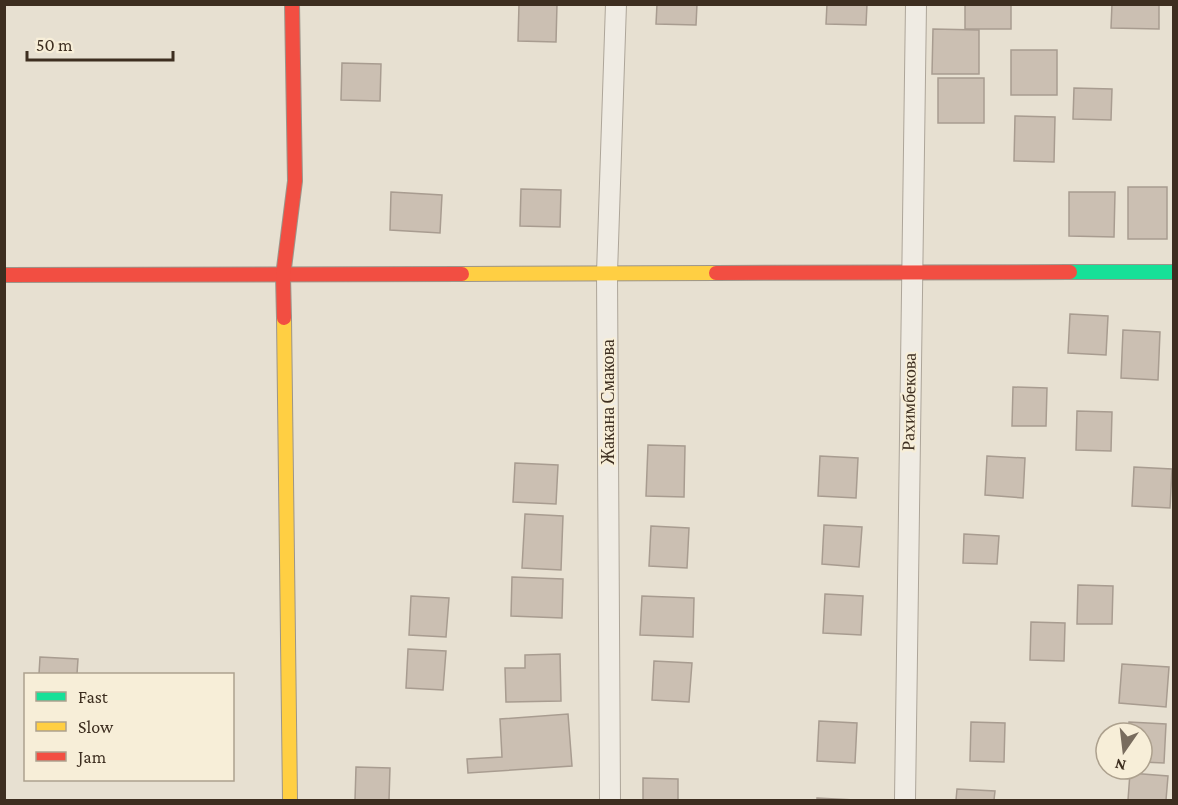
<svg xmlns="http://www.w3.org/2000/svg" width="1178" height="805" font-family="'Crimson Pro',serif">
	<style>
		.building { fill: #cbbfb2; stroke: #a89c90; stroke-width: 1.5 }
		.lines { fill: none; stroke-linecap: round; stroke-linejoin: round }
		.street-casing { stroke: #ada599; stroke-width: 22 }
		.fast-casing { stroke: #9c958a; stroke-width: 16 }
		.slow-casing { stroke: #9c958a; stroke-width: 16 }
		.jam-casing { stroke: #9c958a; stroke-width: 16 }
		.street { stroke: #efebe3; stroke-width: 20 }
		.fast { stroke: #16e098; stroke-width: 14 }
		.slow { stroke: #ffcf43; stroke-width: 14 }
		.jam { stroke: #f24e42; stroke-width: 14 }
		.labels { text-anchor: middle; stroke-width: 4.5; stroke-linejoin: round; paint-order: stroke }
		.street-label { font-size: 18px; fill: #3d2e20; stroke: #f7eed8 }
	</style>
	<rect width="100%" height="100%" fill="#e7e0d1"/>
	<!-- building -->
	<g class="building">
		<polygon points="519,4 557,4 556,42 518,41"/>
		<polygon points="657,4 697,4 696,25 656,24"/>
		<polygon points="827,4 867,4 866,25 826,24"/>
		<rect x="965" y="4" width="46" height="25"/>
		<polygon points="1112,4 1159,4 1159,29 1111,28"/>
		<polygon points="933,29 979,30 979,74 932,74"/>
		<rect x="1011" y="50" width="46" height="45"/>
		<polygon points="342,63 381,64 380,101 341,100"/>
		<rect x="938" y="78" width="46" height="45"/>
		<polygon points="1074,88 1112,89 1111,120 1073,119"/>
		<polygon points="1015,116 1055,117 1054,162 1014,161"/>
		<rect x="1128" y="187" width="39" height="52"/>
		<polygon points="521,189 561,190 560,227 520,226"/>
		<polygon points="391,192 442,195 440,233 390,230"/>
		<polygon points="1069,192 1115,192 1114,237 1069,236"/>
		<polygon points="1070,314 1108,316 1106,355 1068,353"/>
		<polygon points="1123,330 1160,332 1158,380 1121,378"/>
		<polygon points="1013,387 1047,388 1046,426 1012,426"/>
		<polygon points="1077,411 1112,412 1111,451 1076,450"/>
		<polygon points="648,445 685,446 684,497 646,496"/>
		<polygon points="820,456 858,458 856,498 818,496"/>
		<polygon points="987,456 1025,458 1023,498 985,495"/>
		<polygon points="515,463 558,465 556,504 513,502"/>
		<polygon points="1134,467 1172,469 1170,508 1132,506"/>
		<polygon points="525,514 563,516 561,570 522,568"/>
		<polygon points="824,525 862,527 859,567 822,564"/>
		<polygon points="651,526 689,528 687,568 649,566"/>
		<polygon points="964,534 999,536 997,564 963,563"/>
		<polygon points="512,577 563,579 562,618 511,616"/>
		<polygon points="1078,585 1113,586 1112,624 1077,624"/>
		<polygon points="825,594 863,596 861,635 823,633"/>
		<polygon points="411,596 449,598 446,637 409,635"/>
		<polygon points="642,596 694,598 693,637 640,635"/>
		<polygon points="1031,622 1065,623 1064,661 1030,660"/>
		<polygon points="408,649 446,651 443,690 406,688"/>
		<polygon points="560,654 561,701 506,702 505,668 525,668 525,655"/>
		<polygon points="40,657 78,659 77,674 39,674"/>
		<polygon points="654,661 692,663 689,702 652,700"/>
		<polygon points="1122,664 1169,667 1166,707 1119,703"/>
		<polygon points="568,714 572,766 468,773 467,759 502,757 500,719"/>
		<polygon points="819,721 857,723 855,763 817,761"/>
		<polygon points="971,722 1005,723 1004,762 970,761"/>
		<polygon points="1129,722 1166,724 1164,763 1142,762 1142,733 1128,733"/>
		<polygon points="356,767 390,768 389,800 355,800"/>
		<polygon points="1130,773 1168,776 1166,800 1128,800"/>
		<polygon points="643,778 678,779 678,800 643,800"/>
		<polygon points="957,789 995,791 994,800 956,800"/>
		<polygon points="817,798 855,800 817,800"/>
	</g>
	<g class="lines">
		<defs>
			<g id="street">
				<polyline points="610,800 607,273 616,4"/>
				<polyline points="905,800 916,4"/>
			</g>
			<polyline id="fast" points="1070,272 1174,272"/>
			<g id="slow">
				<polyline points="462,274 716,273"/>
				<polyline points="284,318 290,800"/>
			</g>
			<g id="jam">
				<polyline points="716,273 1070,272"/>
				<polyline points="4,275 462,274"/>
				<polyline points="284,318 283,276 295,181 292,4"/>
			</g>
		</defs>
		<!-- street casing -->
		<use href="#street" class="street-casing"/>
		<!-- fast casing -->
		<use href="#fast" class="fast-casing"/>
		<!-- slow casing -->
		<use href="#slow" class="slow-casing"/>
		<!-- jam casing -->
		<use href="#jam" class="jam-casing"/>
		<!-- street -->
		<use href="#street" class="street"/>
		<!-- fast -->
		<use href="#fast" class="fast"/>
		<!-- slow -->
		<use href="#slow" class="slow"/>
		<!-- jam -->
		<use href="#jam" class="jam"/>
	</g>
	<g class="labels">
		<!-- street labels -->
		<g class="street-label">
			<text transform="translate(608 402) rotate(-90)" y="6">Жакана Смакова</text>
			<text transform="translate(909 402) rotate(-89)" y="6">Рахимбекова</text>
		</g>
	</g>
	<!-- border -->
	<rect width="1178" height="805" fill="none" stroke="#3d2e20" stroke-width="12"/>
	<!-- legend -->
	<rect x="24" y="673" width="210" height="108" fill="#f7eed8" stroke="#ada18e" stroke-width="1.5"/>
	<rect x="36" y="692" width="30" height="9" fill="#16e098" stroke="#ada18e" stroke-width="1.5"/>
	<text x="78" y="703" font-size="18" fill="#3d2e20">Fast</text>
	<rect x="36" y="722" width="30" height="9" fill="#ffcf43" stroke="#ada18e" stroke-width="1.5"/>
	<text x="78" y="733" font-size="18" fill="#3d2e20">Slow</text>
	<rect x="36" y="752" width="30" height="9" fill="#f24e42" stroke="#ada18e" stroke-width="1.5"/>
	<text x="78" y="763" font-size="18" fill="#3d2e20">Jam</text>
	<!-- north arrow -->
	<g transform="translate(1124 751) rotate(194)"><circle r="28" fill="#f7eed8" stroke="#ada18e" stroke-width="1.5"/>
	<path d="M0-4.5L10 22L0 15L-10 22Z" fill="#786c5e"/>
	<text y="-9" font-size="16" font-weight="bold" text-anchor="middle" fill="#3d2e20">N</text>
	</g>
	<!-- scale -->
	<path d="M27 51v9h146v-9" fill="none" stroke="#3d2e20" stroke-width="3"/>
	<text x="36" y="51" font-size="18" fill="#3d2e20" stroke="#f7eed8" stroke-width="4.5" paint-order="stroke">50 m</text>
</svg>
